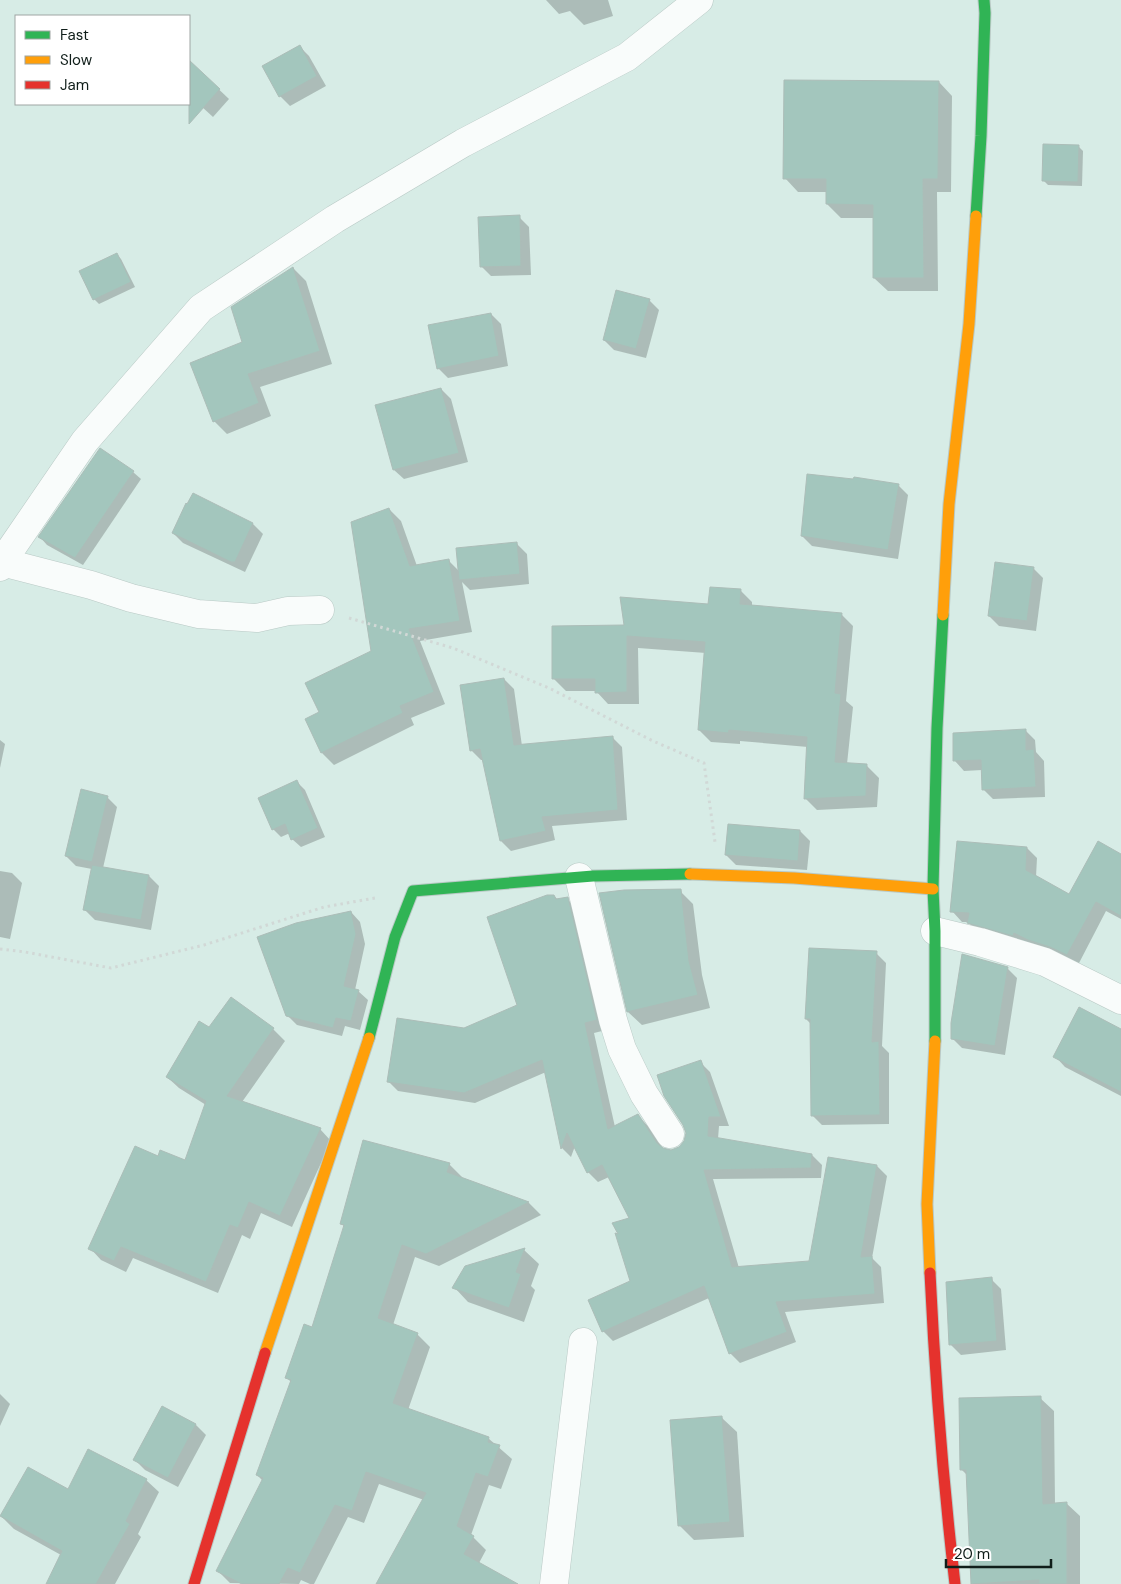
<svg xmlns="http://www.w3.org/2000/svg" width="1121" height="1584" font-family="'DM Sans',sans-serif">
	<style>
		.shadow { fill: #0003 }
		.building { fill: #a3c6bd; stroke: #acbdb8 }
		.lines { fill: none; stroke-linecap: round; stroke-linejoin: round }
		.street-casing { stroke: #b9c9c5; stroke-width: 29 }
		.fast-casing { stroke: #b9c9c5; stroke-width: 13 }
		.slow-casing { stroke: #b9c9c5; stroke-width: 13 }
		.jam-casing { stroke: #b9c9c5; stroke-width: 13 }
		.path { stroke: #d1d8d6; stroke-width: 3; stroke-dasharray: 2.5 4; stroke-linecap: butt }
		.street { stroke: #f9fcfb; stroke-width: 28 }
		.fast { stroke: #30b455; stroke-width: 11 }
		.slow { stroke: #ff9f0a; stroke-width: 11 }
		.jam { stroke: #e5322d; stroke-width: 11 }
	</style>
	<rect width="100%" height="100%" fill="#d7ece6"/>
	<!-- shadow -->
	<g class="shadow">
		<polygon points="546,0 608,0 613,16 584,25 570,11 559,14"/>
		<polygon points="299,46 309,56 326,86 290,106 280,96 263,67"/>
		<polygon points="189,61 229,99 213,117 189,95"/>
		<polygon points="939,82 952,96 951,192 937,192 938,291 888,291 874,278 874,218 841,218 827,204 828,192 798,192 785,178"/>
		<polygon points="1078,146 1083,151 1082,186 1048,185 1043,180"/>
		<polygon points="519,217 529,227 531,275 491,276 481,266"/>
		<polygon points="116,254 121,259 135,287 99,304 94,299"/>
		<polygon points="293,268 306,281 332,364 260,387 271,416 227,434 214,421 244,342"/>
		<polygon points="649,300 659,310 646,358 614,350 604,340"/>
		<polygon points="491,314 501,324 508,366 448,378 438,368"/>
		<polygon points="441,389 451,399 468,462 404,479 394,470"/>
		<polygon points="133,472 141,479 83,565 47,545 40,537"/>
		<polygon points="898,485 908,495 898,559 812,546 802,536"/>
		<polygon points="193,495 253,524 263,534 245,572 183,543 173,533"/>
		<polygon points="389,509 401,521 417,566 448,560 459,571 517,544 527,554 529,584 470,590 462,582 472,632 420,641 445,704 411,718 414,725 334,765 322,753 307,719 321,712 373,652"/>
		<polygon points="1033,568 1043,578 1036,631 999,626 989,616"/>
		<polygon points="740,590 752,602 752,606 841,614 853,626 846,701 853,707 847,764 867,766 879,778 877,807 817,810 805,798 808,747 740,741 740,744 711,742 699,730 706,653 638,648 639,704 608,704 596,691 566,691 554,679 625,626 710,605"/>
		<polygon points="504,679 514,689 522,746 612,737 622,747 627,820 552,826 555,840 511,851 501,841 483,760 481,760 471,750"/>
		<polygon points="1025,730 1035,740 1036,752 1044,761 1045,797 993,799 983,789 982,770 964,771 955,761"/>
		<polygon points="0,740 5,744 0,768"/>
		<polygon points="297,782 305,790 325,837 301,847 292,839 290,833 281,837 273,829"/>
		<polygon points="107,797 117,807 103,868 149,876 159,886 151,930 95,920 85,910 92,869 76,866 66,856"/>
		<polygon points="800,831 810,841 807,870 736,865 726,855"/>
		<polygon points="1027,848 1037,858 1036,877 1070,895 1121,855 1121,919 1106,911 1078,965 979,933 968,922 962,922 952,911"/>
		<polygon points="0,871 12,873 22,883 10,939 0,937"/>
		<polygon points="680,891 693,904 702,975 710,1008 642,1025 628,1012 600,894"/>
		<polygon points="554,896 558,900 567,899 577,909 606,1030 594,1033 615,1127 638,1116 648,1126 663,1149 671,1151 680,1148 685,1141 700,1062 710,1072 729,1126 719,1126 718,1139 812,1155 822,1165 821,1178 713,1179 739,1268 810,1262 829,1158 877,1166 887,1176 872,1258 881,1267 884,1303 785,1312 796,1342 740,1363 730,1353 709,1298 613,1341 603,1331 631,1282 630,1219 609,1177 598,1182 588,1172 575,1146 571,1157 562,1148 546,1072 475,1103 398,1091 388,1081 464,1029 519,1005"/>
		<polygon points="351,912 360,922 365,944 355,990 358,991 368,1000 360,1030 345,1026 342,1036 297,1025 287,1015"/>
		<polygon points="876,953 886,963 882,1046 889,1053 889,1124 822,1125 812,1115 811,1024 806,1019"/>
		<polygon points="1007,968 1017,978 1005,1055 962,1048 952,1038"/>
		<polygon points="231,999 273,1029 285,1041 242,1102 320,1129 331,1141 292,1227 261,1213 250,1239 242,1235 218,1293 133,1258 126,1272 101,1260 90,1248 158,1158 186,1162 206,1105 179,1088 167,1077 209,1029"/>
		<polygon points="1121,1030 1121,1096 1065,1067 1055,1056"/>
		<polygon points="449,1164 462,1177 461,1179 529,1203 541,1215 439,1266 415,1257 393,1325 417,1334 430,1347 408,1410 488,1438 512,1459 501,1489 489,1485 471,1535 486,1550 479,1563 501,1584 378,1584 424,1500 379,1484 364,1523 348,1517 314,1584 310,1584 301,1580 299,1584 230,1583 218,1571 263,1481 257,1475 291,1382 287,1378 313,1328 345,1227 341,1223"/>
		<polygon points="524,1250 539,1264 531,1286 535,1290 524,1322 468,1302 454,1287 466,1267"/>
		<polygon points="991,1279 1001,1289 1006,1350 961,1355 951,1345"/>
		<polygon points="0,1394 10,1404 0,1426"/>
		<polygon points="1040,1398 1054,1411 1055,1504 1066,1503 1080,1516 1080,1584 973,1584 967,1475 961,1469"/>
		<polygon points="162,1408 196,1425 206,1435 178,1487 145,1470 135,1460"/>
		<polygon points="722,1418 737,1432 744,1537 694,1540 679,1525"/>
		<polygon points="146,1480 159,1492 138,1534 141,1537 115,1584 47,1584 61,1555 14,1529 1,1516 68,1491"/>
	</g>
	<!-- building -->
	<g class="building">
		<polygon points="300,45 317,76 279,97 262,66"/>
		<polygon points="189,60 220,89 189,124"/>
		<polygon points="784,80 939,81 938,179 923,179 924,278 873,278 873,205 826,204 826,179 783,179"/>
		<polygon points="1043,144 1079,145 1078,182 1042,181"/>
		<polygon points="520,215 521,266 480,267 478,217"/>
		<polygon points="117,253 131,282 93,300 79,271"/>
		<polygon points="293,267 320,351 248,374 259,403 213,422 190,363 242,342 231,307"/>
		<polygon points="616,290 650,299 636,349 603,340"/>
		<polygon points="491,313 499,356 437,369 428,325"/>
		<polygon points="441,388 459,453 393,470 375,405"/>
		<polygon points="100,448 134,471 75,558 38,537"/>
		<polygon points="807,474 853,479 854,477 899,484 888,550 801,536"/>
		<polygon points="193,493 253,523 235,562 231,562 172,533 186,503 187,504"/>
		<polygon points="389,508 410,566 449,559 460,621 409,629 434,692 400,706 403,713 321,753 305,719 319,712 305,683 371,651 351,522"/>
		<polygon points="517,542 520,574 459,580 456,548"/>
		<polygon points="995,562 1034,567 1027,621 988,616"/>
		<polygon points="710,587 741,589 740,604 842,613 835,693 841,694 835,762 867,764 866,796 804,799 807,737 729,730 728,733 698,730 705,642 627,636 627,692 595,693 595,679 552,679 552,626 624,625 620,597 708,604"/>
		<polygon points="504,678 514,745 613,736 618,810 542,817 546,831 500,841 480,749 470,751 460,685"/>
		<polygon points="1026,729 1026,750 1034,749 1036,787 982,790 981,760 953,761 953,733"/>
		<polygon points="297,780 318,828 291,840 285,824 272,830 258,798"/>
		<polygon points="81,789 108,796 92,862 65,856"/>
		<polygon points="728,824 800,830 798,861 725,855"/>
		<polygon points="957,841 1027,847 1026,870 1069,894 1098,841 1121,854 1121,916 1096,902 1067,955 1050,947 1028,940 1014,933 1013,936 967,923 969,913 950,912"/>
		<polygon points="92,865 149,875 141,920 83,910"/>
		<polygon points="681,889 689,961 698,995 627,1012 599,893 624,890"/>
		<polygon points="547,895 554,895 556,899 568,897 597,1020 585,1023 608,1129 638,1114 657,1143 663,1148 671,1150 679,1147 684,1141 686,1133 683,1125 664,1096 657,1075 701,1060 721,1117 709,1117 708,1136 812,1154 811,1168 704,1170 732,1267 809,1261 828,1157 877,1165 861,1257 872,1256 875,1294 776,1302 787,1332 729,1354 704,1286 602,1332 588,1300 630,1281 615,1233 618,1234 612,1223 629,1218 602,1165 587,1173 567,1133 561,1149 542,1060 464,1093 387,1082 397,1018 464,1028 517,1005 487,917"/>
		<polygon points="351,911 356,934 344,986 359,990 351,1021 336,1018 333,1028 286,1016 257,937 296,923"/>
		<polygon points="809,948 877,951 872,1042 879,1041 880,1115 811,1116 810,1019 805,1019"/>
		<polygon points="962,954 1008,967 995,1046 951,1039 951,1023"/>
		<polygon points="231,997 274,1028 227,1096 321,1128 280,1216 249,1202 238,1228 230,1225 206,1282 121,1247 114,1261 88,1249 135,1146 158,1156 160,1150 185,1160 206,1101 166,1077 199,1021 209,1027"/>
		<polygon points="1079,1007 1121,1029 1121,1092 1053,1057"/>
		<polygon points="363,1140 450,1163 447,1172 529,1202 426,1254 402,1245 378,1318 418,1333 393,1403 489,1437 488,1442 500,1445 488,1477 476,1473 457,1526 474,1536 464,1554 518,1584 376,1584 426,1493 366,1472 352,1511 335,1505 300,1573 288,1568 279,1584 242,1584 216,1571 263,1478 256,1475 291,1380 285,1378 304,1324 312,1327 344,1225 340,1224"/>
		<polygon points="525,1248 516,1272 521,1274 509,1308 452,1288 465,1266"/>
		<polygon points="992,1277 997,1341 949,1345 946,1282"/>
		<polygon points="1041,1396 1043,1504 1067,1502 1067,1584 1039,1584 1039,1580 971,1584 966,1470 960,1470 959,1398"/>
		<polygon points="162,1406 196,1424 168,1478 133,1460"/>
		<polygon points="722,1416 730,1522 678,1526 670,1420"/>
		<polygon points="88,1449 147,1479 126,1521 130,1524 96,1584 46,1584 62,1551 0,1516 28,1467 68,1489"/>
	</g>
	<g class="lines">
		<defs>
			<g id="street">
				<polyline points="2,562 91,585 131,598 198,614 257,618 288,611 320,610"/>
				<polyline points="0,567 2,562 85,441 201,308 335,219 463,143 627,57 699,0"/>
				<polyline points="579,877 613,1020 622,1049 644,1094 670,1134"/>
				<polyline points="935,931 980,942 1045,962 1121,1000"/>
				<polyline points="554,1584 583,1342"/>
			</g>
			<g id="fast">
				<polyline points="976,216 981,136 985,13 984,0"/>
				<polyline points="369,1038 395,937 413,891 593,876 690,874"/>
				<polyline points="935,1041 935,931 933,889 937,728 943,615"/>
			</g>
			<g id="slow">
				<polyline points="943,615 949,504 969,324 976,216"/>
				<polyline points="690,874 794,878 933,889"/>
				<polyline points="930,1273 927,1204 935,1041"/>
				<polyline points="265,1353 369,1038"/>
			</g>
			<g id="jam">
				<path d="M930 1273C935 1377 943 1481 955 1584"/>
				<polyline points="194,1584 265,1353"/>
			</g>
		</defs>
		<!-- street casing -->
		<use href="#street" class="street-casing"/>
		<!-- fast casing -->
		<use href="#fast" class="fast-casing"/>
		<!-- slow casing -->
		<use href="#slow" class="slow-casing"/>
		<!-- jam casing -->
		<use href="#jam" class="jam-casing"/>
		<!-- path -->
		<g class="path">
			<polyline points="349,618 453,648 549,688 653,741 704,763 715,842"/>
			<polyline points="0,949 25,952 111,968 204,945 324,907 375,898"/>
		</g>
		<!-- street -->
		<use href="#street" class="street"/>
		<!-- fast -->
		<use href="#fast" class="fast"/>
		<!-- slow -->
		<use href="#slow" class="slow"/>
		<!-- jam -->
		<use href="#jam" class="jam"/>
	</g>
	<!-- legend -->
	<rect x="15" y="15" width="175" height="90" fill="#ffffff" stroke="#9fa5a3"/>
	<rect x="25" y="31" width="25" height="8" fill="#30b455" stroke="#9fa5a3"/>
	<text x="60" y="40" font-size="15" fill="#101e1a">Fast</text>
	<rect x="25" y="56" width="25" height="8" fill="#ff9f0a" stroke="#9fa5a3"/>
	<text x="60" y="65" font-size="15" fill="#101e1a">Slow</text>
	<rect x="25" y="81" width="25" height="8" fill="#e5322d" stroke="#9fa5a3"/>
	<text x="60" y="90" font-size="15" fill="#101e1a">Jam</text>
	<!-- scale -->
	<path d="M946 1559v8h105v-8" fill="none" stroke="#101e1a" stroke-width="2.5"/>
	<text x="954" y="1559" font-size="15" fill="#101e1a" stroke="#ffffff" stroke-width="4" paint-order="stroke">20 m</text>
</svg>
